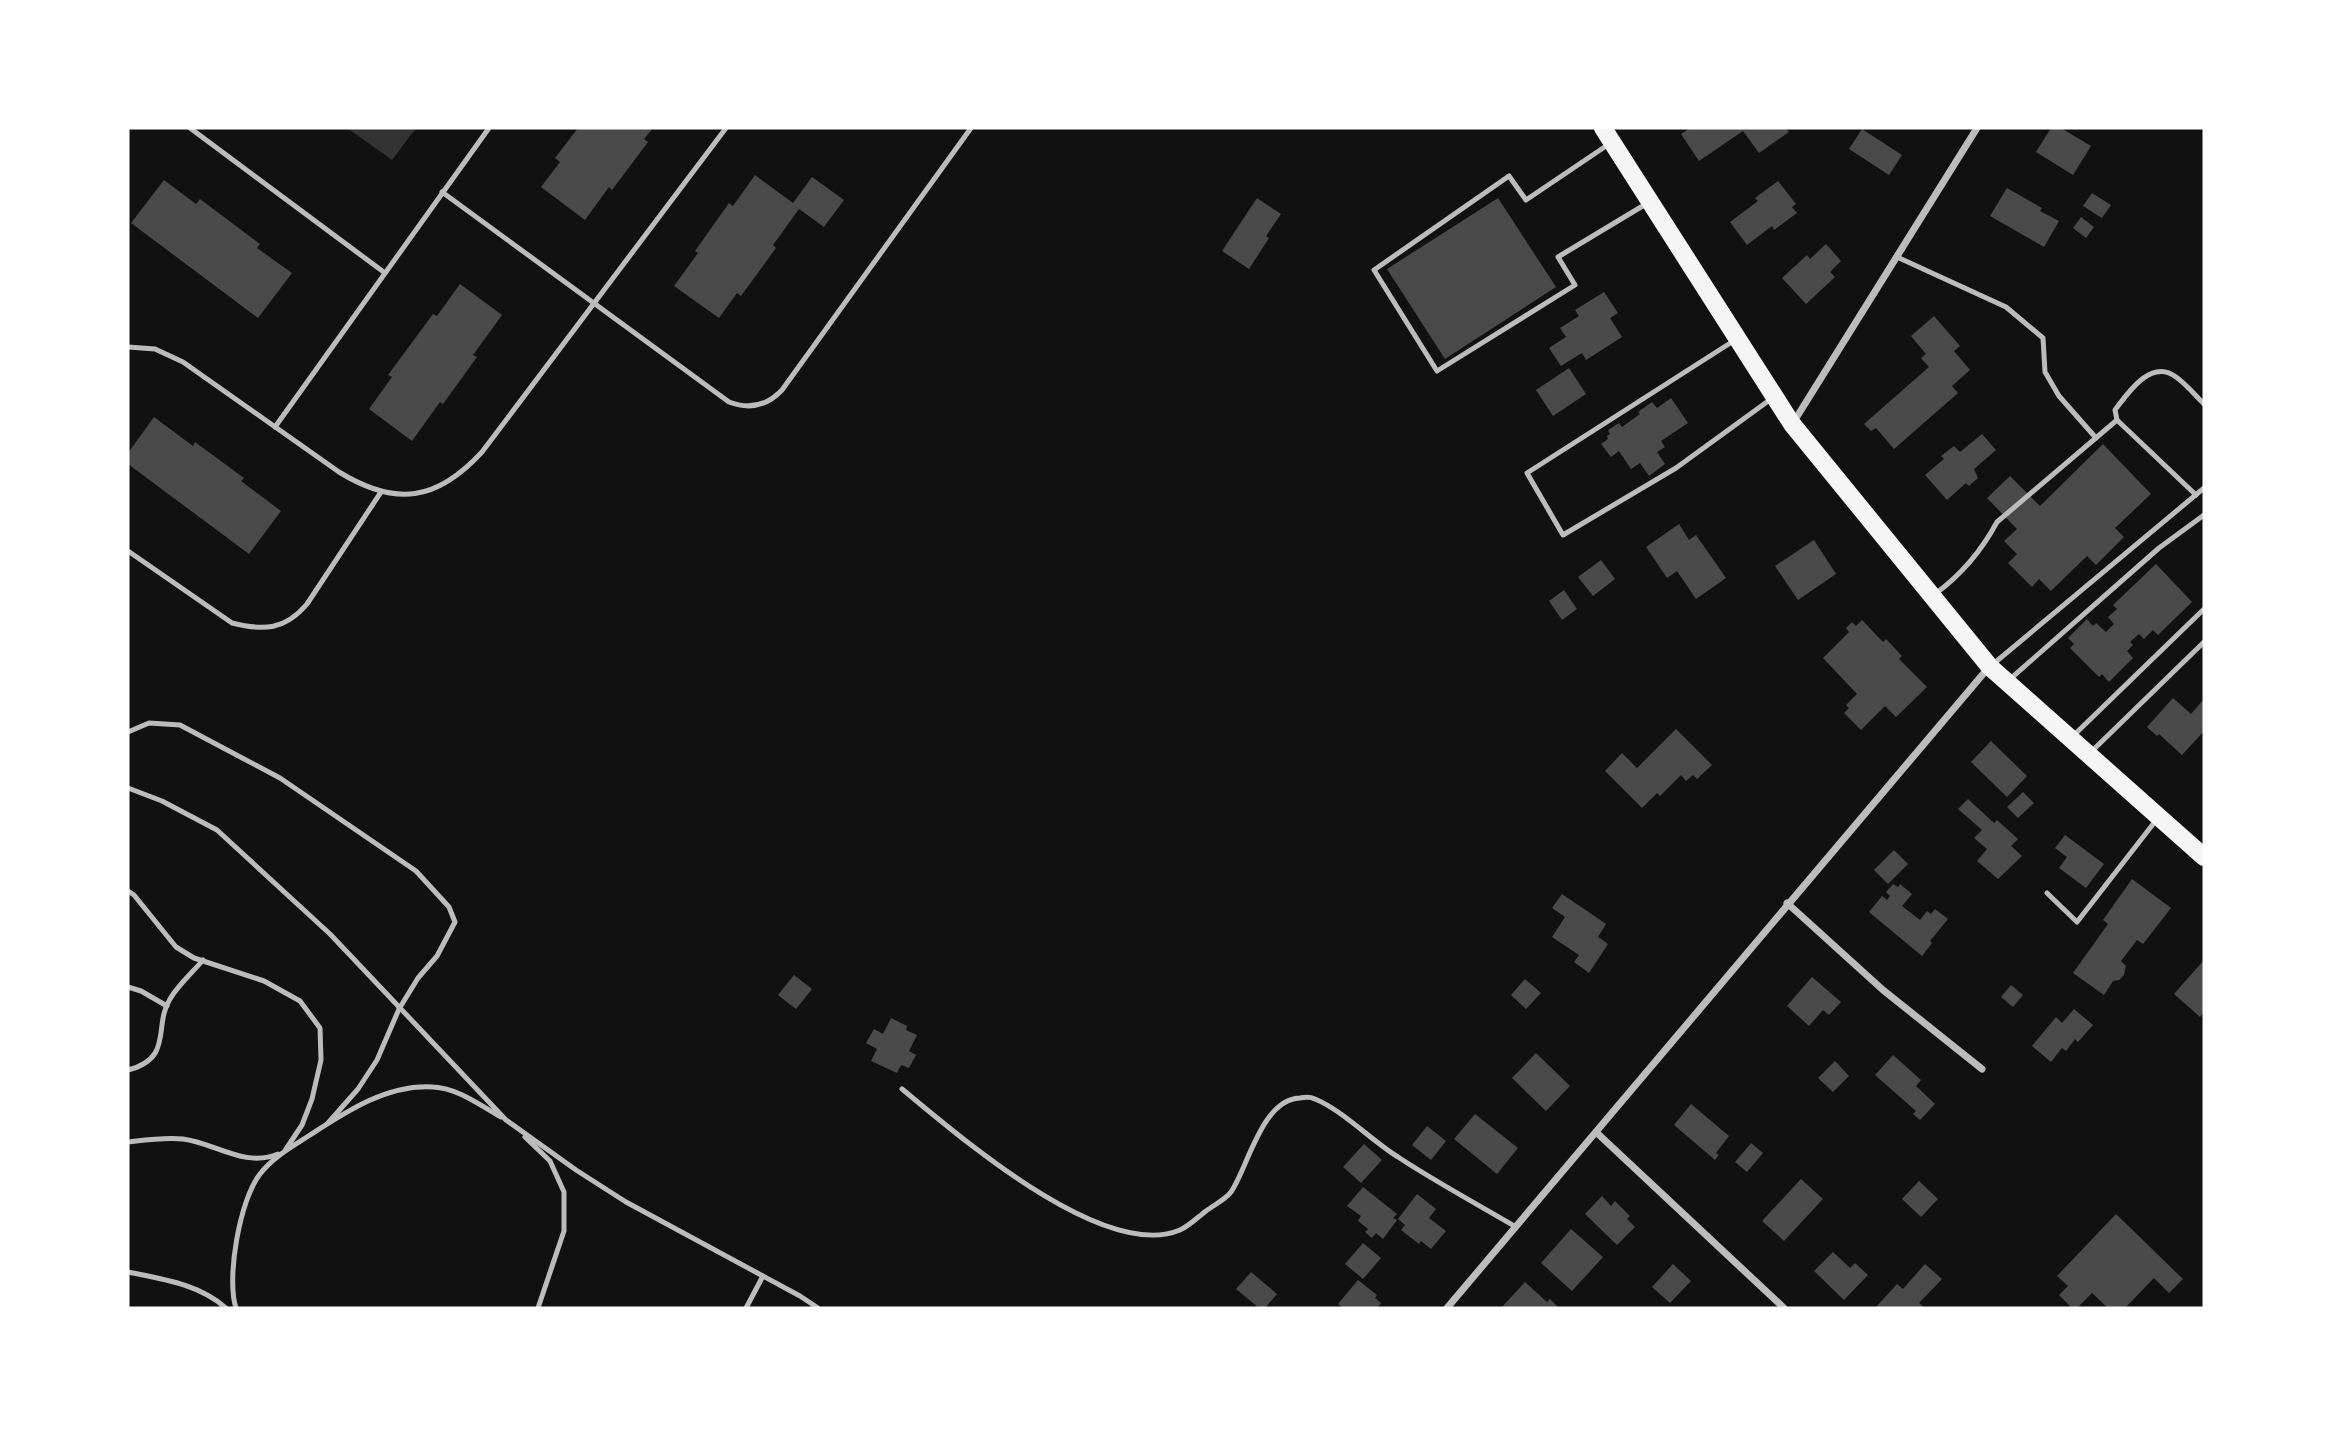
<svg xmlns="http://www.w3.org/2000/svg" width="2332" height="1436" font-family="'Work Sans',sans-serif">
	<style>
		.water { fill: #333 }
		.building { fill: #4a4a4a }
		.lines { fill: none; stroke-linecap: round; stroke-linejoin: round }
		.service { stroke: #bcbcbc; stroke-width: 5 }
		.minor { stroke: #bcbcbc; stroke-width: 7 }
		.primary { stroke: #f5f5f5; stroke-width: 18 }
	</style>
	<rect width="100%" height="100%" fill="#111"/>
	<!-- water -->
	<polygon class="water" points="347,128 416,128 392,160"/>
	<!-- building -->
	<g class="building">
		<polygon points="578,128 653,128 644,139 648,142 612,190 609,187 585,220 541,187 560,162 555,158"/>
		<polygon points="1690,128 1786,128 1789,132 1759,153 1743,131 1699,161 1681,134"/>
		<polygon points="2051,128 2061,128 2091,146 2073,175 2036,152"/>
		<polygon points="1862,129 1902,155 1889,175 1849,149"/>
		<polygon points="755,175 793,203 812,177 844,200 824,227 799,209 773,245 776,248 741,296 737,293 719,318 674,286 698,253 695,251 729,203 733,206"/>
		<polygon points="164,180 196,204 200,199 260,244 257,248 292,273 258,318 131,223"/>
		<polygon points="1778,181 1796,204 1792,207 1797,213 1774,230 1772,226 1747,245 1730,222 1758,201 1755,198"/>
		<polygon points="2007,188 2042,208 2040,211 2059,221 2044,247 1990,216"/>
		<polygon points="2092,193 2111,205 2102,218 2083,206"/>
		<polygon points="1257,198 1281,214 1266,236 1269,238 1249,269 1222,251"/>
		<polygon points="1498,198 1556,287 1445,359 1387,269"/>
		<polygon points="2081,217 2094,227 2086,238 2073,228"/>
		<polygon points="1826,244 1841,261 1830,272 1835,277 1806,304 1782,278 1807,255 1810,259"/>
		<polygon points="460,284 502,315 473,355 477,357 443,404 440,402 412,441 369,409 392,377 388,375 433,314 437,316"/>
		<polygon points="1604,292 1618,313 1610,318 1622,337 1586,360 1582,353 1561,366 1549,348 1566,337 1560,328 1579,316 1575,310"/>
		<polygon points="1934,316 1960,346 1954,351 1970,370 1952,386 1958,393 1894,449 1876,428 1871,431 1864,424 1929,367 1921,358 1926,354 1911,336"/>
		<polygon points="1569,368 1586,394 1553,416 1536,390"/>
		<polygon points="1671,398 1688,423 1661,441 1665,447 1657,452 1665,464 1649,476 1640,463 1631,469 1619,451 1611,457 1601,444 1608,439 1607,436 1610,434 1608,430 1619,423 1622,427 1640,414 1638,412 1652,402 1657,408"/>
		<polygon points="154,417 193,446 195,442 244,478 241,481 281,511 249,554 128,464 128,453"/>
		<polygon points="1982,434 1996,450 1974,469 1978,478 1969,486 1966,483 1947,500 1925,475 1944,459 1941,456 1954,446 1960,452"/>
		<polygon points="2103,444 2151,494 2115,528 2124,537 2096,565 2087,556 2051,591 2039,579 2032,587 2008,563 2017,554 2004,541 2017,529 1987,498 2010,476 2040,506"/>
		<polygon points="1679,524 1689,540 1696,535 1726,578 1696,599 1677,571 1667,578 1646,547"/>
		<polygon points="1814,540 1836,574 1798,600 1775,566"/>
		<polygon points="1601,560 1615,579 1593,596 1578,577"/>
		<polygon points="2156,564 2192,602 2158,635 2153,630 2144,639 2139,634 2130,642 2133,645 2127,651 2133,658 2109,682 2102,674 2099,677 2070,648 2074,644 2068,638 2087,619 2093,626 2096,623 2106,632 2114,624 2108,617 2117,609 2113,605"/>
		<polygon points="1564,590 1577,609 1562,620 1549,601"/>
		<polygon points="1862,620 1883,642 1886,639 1902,656 1899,659 1927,687 1896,717 1885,706 1861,730 1844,713 1849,708 1846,705 1857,694 1823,658 1849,632 1846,628 1852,622 1856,626"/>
		<polygon points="2173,698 2191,714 2204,699 2204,731 2182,755 2159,734 2157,736 2147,727"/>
		<polygon points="1676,729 1712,765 1697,779 1693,775 1686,781 1681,775 1660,796 1657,793 1642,808 1605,771 1622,753 1637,768"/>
		<polygon points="1991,741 2027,776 2007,797 1971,762"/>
		<polygon points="2023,792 2034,803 2018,818 2007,807"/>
		<polygon points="1968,799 1994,823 1997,820 2018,839 2011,846 2022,856 1998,879 1977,861 1987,849 1974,838 1982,830 1958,809"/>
		<polygon points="2065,835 2104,864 2086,888 2059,868 2067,857 2055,848"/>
		<polygon points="1894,850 1908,864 1888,884 1874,870"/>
		<polygon points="2132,879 2171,908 2143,944 2137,940 2121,961 2126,966 2124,975 2119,980 2113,981 2104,995 2073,973 2108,924 2103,920"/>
		<polygon points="1893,884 1898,887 1900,884 1912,894 1902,906 1920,920 1927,911 1931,914 1935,909 1948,919 1930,941 1932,943 1922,956 1869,912 1882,896 1887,900 1890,896 1886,892"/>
		<polygon points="1562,894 1606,924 1598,937 1608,944 1589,973 1574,962 1579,955 1552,937 1565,917 1552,908"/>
		<polygon points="2204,960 2204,1012 2200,1017 2174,994"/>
		<polygon points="794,975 812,989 796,1009 778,995"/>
		<polygon points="1812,977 1841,1002 1829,1015 1823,1010 1809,1026 1787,1006"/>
		<polygon points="1525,979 1541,993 1526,1009 1511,995"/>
		<polygon points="2011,985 2023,995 2013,1007 2001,997"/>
		<polygon points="2074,1009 2093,1025 2078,1042 2075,1039 2066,1051 2062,1048 2051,1062 2032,1046 2056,1017 2062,1023"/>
		<polygon points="891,1018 907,1026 906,1030 917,1035 909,1051 916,1055 909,1068 901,1065 897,1073 871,1061 877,1049 866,1043 874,1029 883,1034"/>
		<polygon points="1536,1053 1570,1086 1546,1111 1512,1078"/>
		<polygon points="1893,1055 1921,1080 1916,1086 1935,1104 1920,1120 1913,1114 1916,1111 1875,1075"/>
		<polygon points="1835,1061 1849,1076 1833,1092 1818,1078"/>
		<polygon points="1691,1104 1729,1136 1716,1153 1719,1155 1715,1160 1674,1125"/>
		<polygon points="1475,1114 1518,1148 1497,1174 1454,1139"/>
		<polygon points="1427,1126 1446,1141 1431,1160 1412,1145"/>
		<polygon points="1751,1143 1763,1153 1747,1172 1735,1162"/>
		<polygon points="1364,1144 1382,1160 1361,1183 1343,1167"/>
		<polygon points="1801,1179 1823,1199 1784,1241 1762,1221"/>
		<polygon points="1919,1181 1938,1199 1921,1217 1902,1199"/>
		<polygon points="1363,1187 1397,1214 1393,1218 1397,1220 1383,1239 1376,1233 1372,1238 1365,1232 1368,1229 1358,1221 1361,1216 1347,1206"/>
		<polygon points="1417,1194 1436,1209 1429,1218 1446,1231 1431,1249 1421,1241 1419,1244 1401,1230 1405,1225 1398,1219"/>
		<polygon points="1602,1196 1611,1206 1615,1201 1630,1216 1627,1219 1635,1227 1617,1245 1585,1214"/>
		<polygon points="2116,1214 2183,1279 2169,1293 2154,1278 2125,1308 2108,1308 2092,1293 2077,1308 2072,1308 2059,1295 2068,1286 2057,1276"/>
		<polygon points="1571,1229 1603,1257 1572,1291 1541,1263"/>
		<polygon points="1363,1243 1381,1258 1363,1279 1345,1264"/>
		<polygon points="1833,1252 1850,1268 1855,1263 1868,1275 1844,1300 1814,1271"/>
		<polygon points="1673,1264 1691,1281 1670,1303 1652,1287"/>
		<polygon points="1925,1264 1942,1279 1919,1303 1925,1308 1875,1308 1897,1284 1903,1289"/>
		<polygon points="1251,1272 1277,1294 1265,1308 1259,1308 1236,1289"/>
		<polygon points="1358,1280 1377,1295 1375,1298 1381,1303 1377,1308 1343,1308 1338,1304"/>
		<polygon points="1525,1282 1547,1302 1550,1299 1559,1308 1501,1308"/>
	</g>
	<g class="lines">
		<!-- service -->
		<g class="service">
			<polyline points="190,128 385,273"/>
			<polyline points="1609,144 1526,200 1509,176 1374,270 1437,371 1575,285 1558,257 1646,204"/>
			<path d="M442 192 729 402C750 410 767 406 782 390L971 128"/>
			<polyline points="1897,257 2006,307 2043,338 2045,372 2059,396 2096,438"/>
			<polyline points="1735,340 1527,473 1563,535 1676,468 1771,399"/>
			<path d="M128 347 155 349 183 362 339 472C396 507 437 501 482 452L726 128"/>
			<polyline points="275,427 489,128"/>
			<path d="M2196 495 2117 420 2115 410C2128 393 2151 358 2176 377 2186 384 2195 395 2204 404"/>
			<path d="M128 551 232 623C264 631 285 630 307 604L381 492"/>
			<path d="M1935 594C1961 575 1982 550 1997 522L2117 420"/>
			<polyline points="1992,665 2204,488"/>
			<polyline points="2009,680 2159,548 2204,515"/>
			<polyline points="128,732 149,723 180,725 280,778 416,871 449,907 455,922 437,956 418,978 399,1009 377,1060 358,1089 328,1123"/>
			<polyline points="2073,736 2204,609"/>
			<polyline points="2091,752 2204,642"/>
			<polyline points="128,788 162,801 217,830 330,934 506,1120 576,1170 626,1202 800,1296 818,1308"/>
			<polyline points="128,891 134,895 176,947 194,958 264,981 300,1001 320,1028 321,1060 312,1099 302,1125 286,1149"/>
			<polyline points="2047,893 2077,922 2157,819"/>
			<polyline points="128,987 141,991 167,1006"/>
			<path d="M128 1070C174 1058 153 1026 170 999 178 985 192 973 203 960"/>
			<path d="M902 1089C958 1135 1103 1262 1180 1230 1189 1226 1198 1217 1206 1211 1214 1205 1226 1199 1231 1192 1248 1167 1262 1099 1300 1098 1305 1097 1311 1097 1315 1099 1342 1110 1372 1141 1398 1157 1436 1182 1477 1204 1516 1227"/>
			<polyline points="525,1137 550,1161 564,1192 564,1231 538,1308"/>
			<path d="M128 1142C145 1140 165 1137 183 1139 215 1143 245 1168 278 1154"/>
			<path d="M128 1272C162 1279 199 1284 226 1308"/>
			<path d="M236 1308C226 1278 240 1199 260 1174 273 1157 293 1146 310 1135 347 1111 388 1084 433 1087 458 1088 481 1106 501 1117"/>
			<polyline points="746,1308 763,1276"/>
		</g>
		<!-- minor -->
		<g class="minor">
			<polyline points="1793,423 1977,128"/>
			<polyline points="1787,903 1883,990 1982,1069"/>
			<polyline points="1597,1133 1784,1308"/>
			<polyline points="1447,1308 1989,667"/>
		</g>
		<!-- primary -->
		<polyline class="primary" points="1603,128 1792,424 1990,667 2204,857"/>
	</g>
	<!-- border -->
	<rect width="2332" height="1436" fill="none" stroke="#ffffff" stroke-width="259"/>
</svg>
